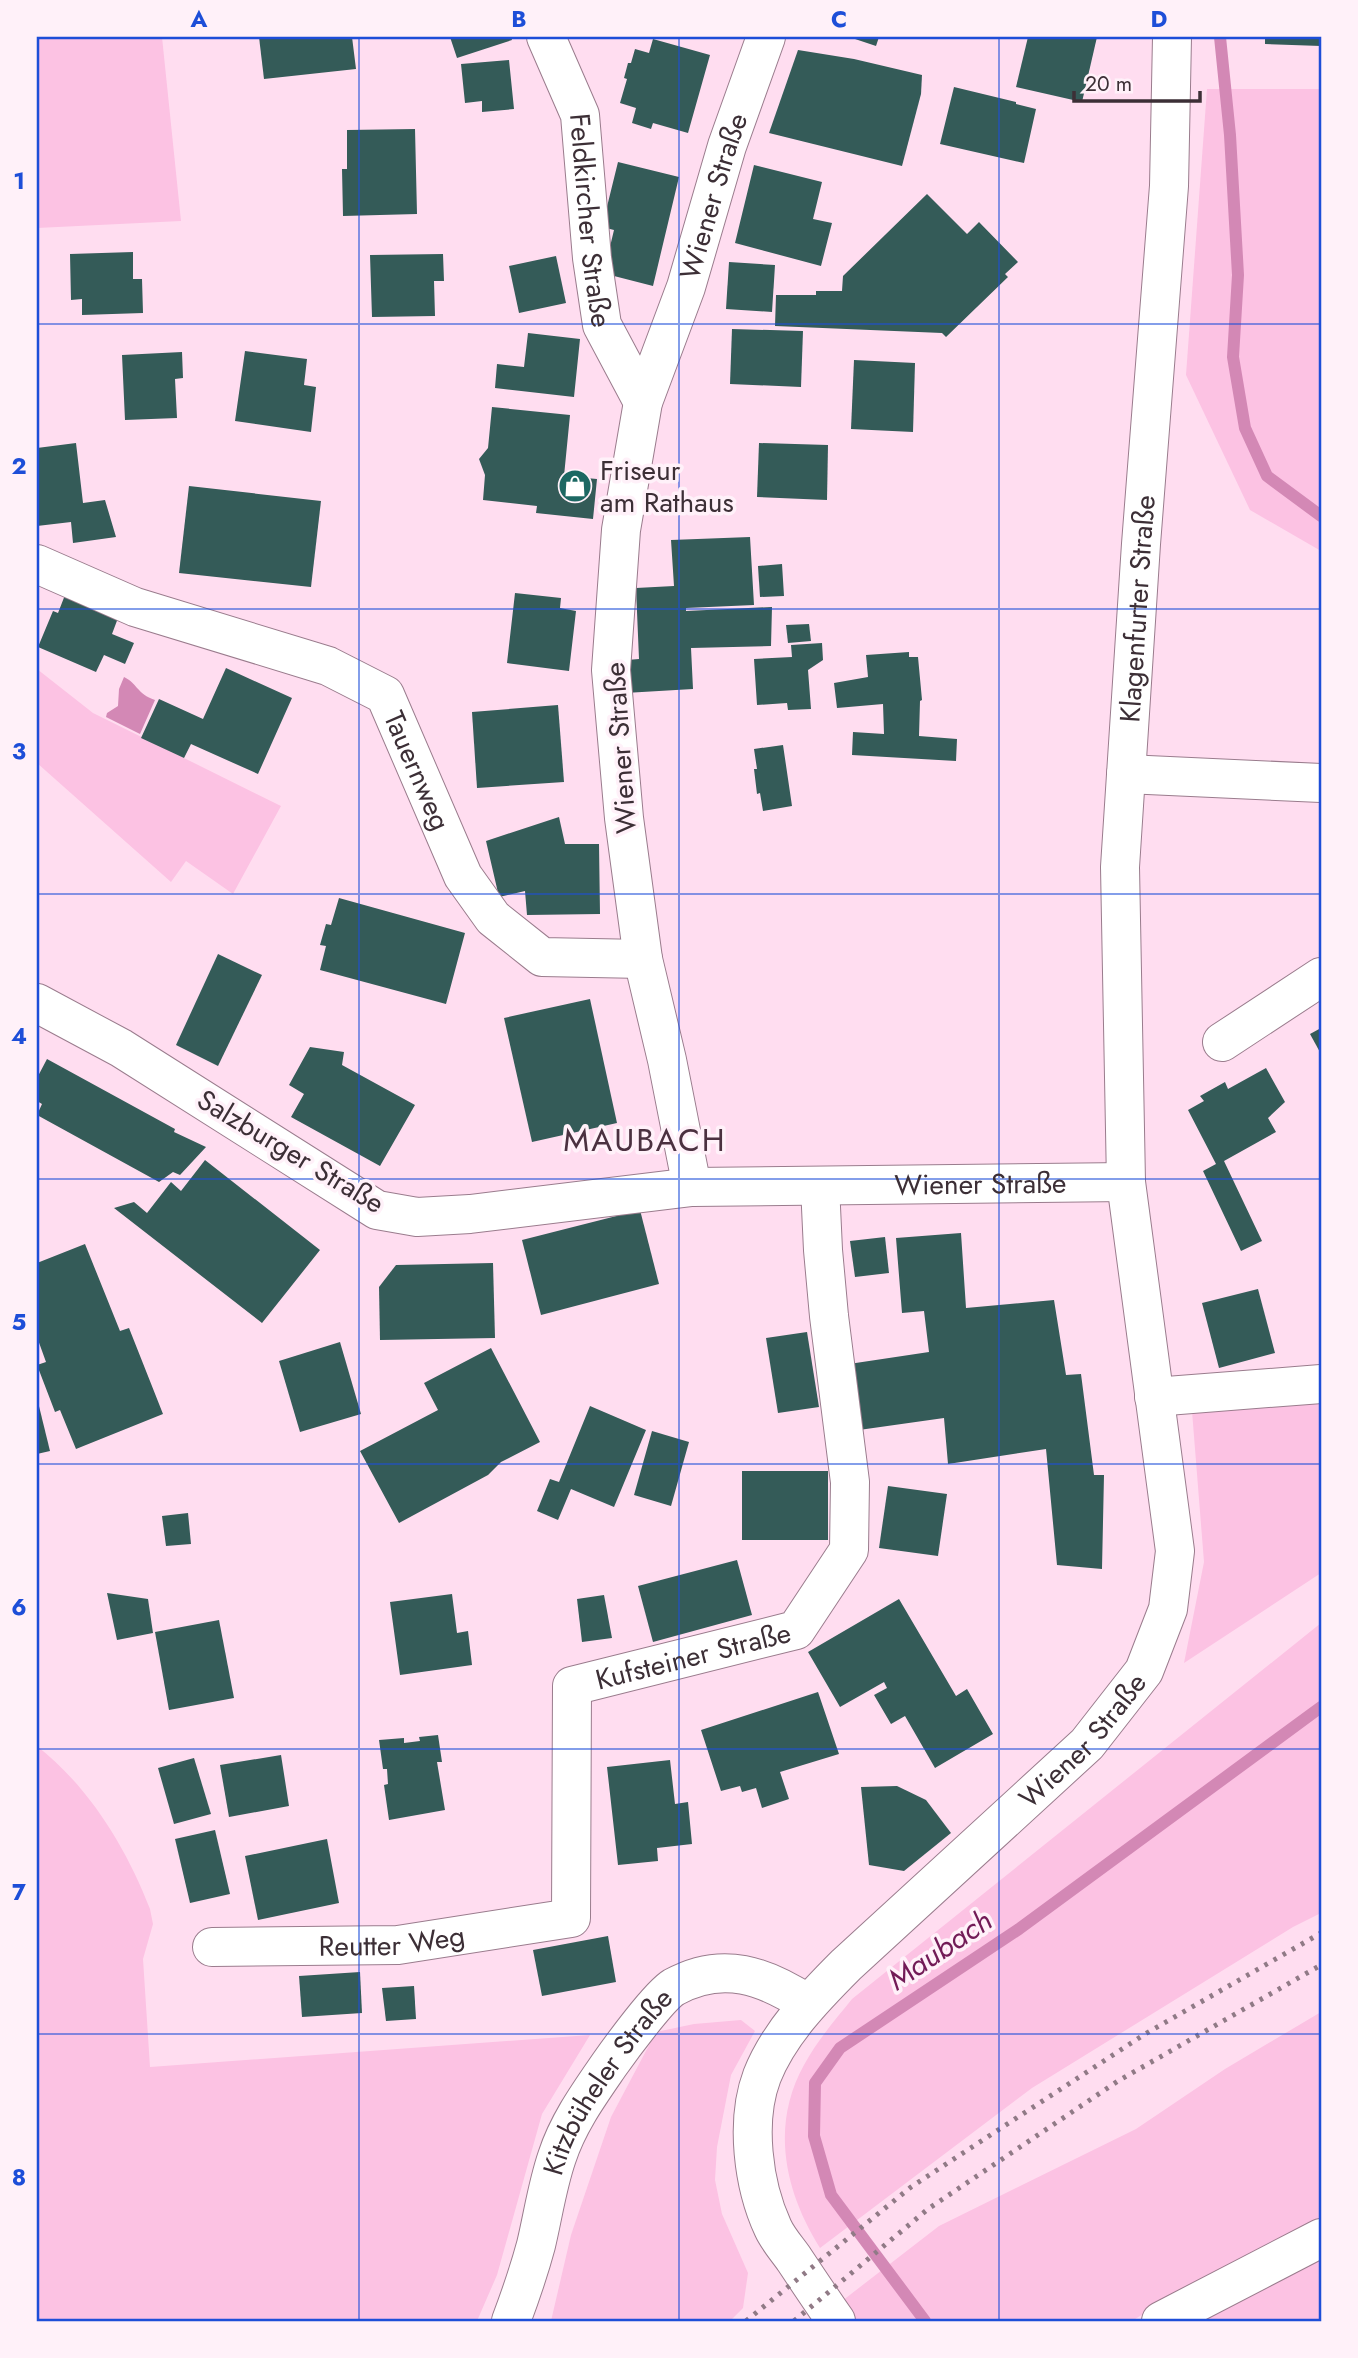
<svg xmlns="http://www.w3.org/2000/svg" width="1358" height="2358" font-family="Jost,sans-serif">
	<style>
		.green { fill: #fcc2e3 }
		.water { fill: #d388b5 }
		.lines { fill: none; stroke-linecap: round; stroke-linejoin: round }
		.stream { stroke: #d388b5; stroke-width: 12 }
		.building { fill: #345b58 }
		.minor-casing { stroke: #9a7c8d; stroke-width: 40 }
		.minor { stroke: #fff; stroke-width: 38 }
		.rail { stroke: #907a86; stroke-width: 5; stroke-dasharray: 3.5 7; stroke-linecap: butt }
		.grid { fill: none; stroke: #1d4ed8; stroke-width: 2; stroke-opacity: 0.55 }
		.labels { text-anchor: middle; stroke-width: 7; stroke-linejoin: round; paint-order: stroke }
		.street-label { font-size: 28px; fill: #3c2f36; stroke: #fff1f9 }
		.poi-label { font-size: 28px; fill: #3c2f36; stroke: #fff1f9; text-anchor: start }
		.water-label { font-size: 30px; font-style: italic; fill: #721b57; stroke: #fff1f9 }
		.quarter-label { font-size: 32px; letter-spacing: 2px; fill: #4b3140; stroke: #fff1f9 }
		.neatline { fill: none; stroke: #1d4ed8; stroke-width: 2.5 }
		.grid-label { font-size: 23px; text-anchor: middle; font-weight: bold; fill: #1d4ed8 }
	</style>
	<rect width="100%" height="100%" fill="#ffddf0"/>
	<!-- green -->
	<g class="green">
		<polygon points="37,37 162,37 181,221 37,228"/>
		<polygon points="1207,89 1321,89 1321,551 1250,510 1186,375"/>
		<polygon points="37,669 93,713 281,806 233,894 186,861 171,882 37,763"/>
		<polygon points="1321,1399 1321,1573 1184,1663 1204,1562 1192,1411"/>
		<path d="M1321 1623V1913L1293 1927 1032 2088 820 2248C785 2192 770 2126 804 2065 817 2041 835 2020 852 1999Z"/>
		<path d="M37 1746C89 1787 126 1847 150 1909L153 1924 143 1959 150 2067 590 2035 542 2114 497 2275 477 2321H37Z"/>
		<polygon points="1321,2012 1321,2219 1185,2288 1132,2321 855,2321 842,2301 939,2226 1136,2129 1225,2069"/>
		<polygon points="741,2020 755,2031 731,2075 717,2147 715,2180 722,2214 748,2273 743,2308 730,2321 551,2321 571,2235 611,2117 656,2032 694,2024"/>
		<polygon points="1321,2257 1321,2321 1200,2321"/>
	</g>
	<!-- water -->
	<path class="water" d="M124 677C137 683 137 694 155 700L140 734 106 717 107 713 118 706 119 689Z"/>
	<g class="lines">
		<!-- stream -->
		<g class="stream">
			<polyline points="1220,37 1230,135 1238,275 1233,357 1245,428 1267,476 1321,516"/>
			<polyline points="925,2321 831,2195 814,2136 815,2083 840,2048 1019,1929 1321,1707"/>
		</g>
	</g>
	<!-- building -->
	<g class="building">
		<polygon points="259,37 352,37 356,69 264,79"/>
		<polygon points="450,37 511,37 512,40 457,58"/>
		<polygon points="849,37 879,37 876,46"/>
		<polygon points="1028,37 1097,37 1082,102 1016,87"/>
		<polygon points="1265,37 1321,37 1321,46 1265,44"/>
		<polygon points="653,39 710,55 688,133 653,123 651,129 632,123 636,108 620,103 627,79 624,78 628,63 631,63 635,49 649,53"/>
		<polygon points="798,50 854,59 922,75 921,94 902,166 769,133"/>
		<polygon points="509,60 514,109 482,112 482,101 465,103 461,64"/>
		<polygon points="954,87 1016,102 1016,104 1036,109 1024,163 940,144"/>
		<polygon points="415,129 417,214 343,216 342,169 347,169 347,130"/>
		<polygon points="618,162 679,177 653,286 614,276 608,255 614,230 602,227"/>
		<polygon points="754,165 822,182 813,219 832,223 821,266 735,243"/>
		<polygon points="927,194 967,234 979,222 1018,262 1005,274 1008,277 946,337 942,333 775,326 776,295 816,295 816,291 842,291 843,276"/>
		<polygon points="133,252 133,279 142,279 143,313 82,315 82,299 71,300 70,254"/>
		<polygon points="443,254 444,281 434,281 435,316 372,317 370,255"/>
		<polygon points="556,256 566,303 519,313 509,266"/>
		<polygon points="729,262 775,265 772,312 726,309"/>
		<polygon points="732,329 803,331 801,387 730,384"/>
		<polygon points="528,333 580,339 574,397 495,388 497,364 524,367"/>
		<polygon points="245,351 307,359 304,385 316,387 311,432 235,421"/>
		<polygon points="182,352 183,378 175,379 177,418 125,420 122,355"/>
		<polygon points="854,360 915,363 913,432 851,429"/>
		<polygon points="492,407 570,415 564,476 597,479 593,519 536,513 537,506 483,500 485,475 479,459 488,448"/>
		<polygon points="76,443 83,503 105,500 116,537 73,543 71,522 37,526 37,448"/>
		<polygon points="759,443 828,445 827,500 757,497"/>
		<polygon points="189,486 321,501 311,587 179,573"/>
		<polygon points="750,537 754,605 686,608 686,611 772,607 771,646 691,648 693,689 625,693 627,660 639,659 636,588 674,586 671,540"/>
		<polygon points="782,564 784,596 760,597 758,566"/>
		<polygon points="515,593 561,598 560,608 576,611 569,671 507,663"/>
		<polygon points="65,595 118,618 112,634 134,643 125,664 104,655 96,672 38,647 53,611 58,613"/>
		<polygon points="809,624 811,641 788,643 786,625"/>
		<polygon points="822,643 823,660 808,670 811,709 788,710 787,703 757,705 754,659 792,657 791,645"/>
		<polygon points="909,652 909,657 918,657 922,700 920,701 919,736 957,739 956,761 852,755 853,732 884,734 883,704 837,708 834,683 868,677 866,655"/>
		<polygon points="226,668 292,698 258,774 191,744 184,758 141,738 159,699 203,719"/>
		<polygon points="558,705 564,782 477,788 472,712"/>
		<polygon points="783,745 792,806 763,811 760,793 757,794 754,769 757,769 754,749"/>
		<polygon points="559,817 565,844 599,844 600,914 527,915 525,891 499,897 486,841"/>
		<polygon points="339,898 465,933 446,1004 320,970 326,946 320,945 326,924 331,925"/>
		<polygon points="218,954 262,975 218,1066 176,1045"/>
		<polygon points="590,999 617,1123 532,1142 504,1018"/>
		<polygon points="1321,1028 1321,1054 1310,1034"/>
		<polygon points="310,1047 344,1052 342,1065 415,1105 380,1166 291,1117 304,1094 289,1085"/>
		<polygon points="47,1059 175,1129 174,1132 206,1147 180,1175 173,1172 159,1182 37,1115 42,1104 37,1101 37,1078"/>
		<polygon points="1266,1068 1285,1102 1268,1118 1276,1132 1224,1161 1262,1241 1241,1251 1203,1171 1216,1164 1188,1110 1204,1101 1200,1096 1225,1082 1228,1089"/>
		<polygon points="205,1160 320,1250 262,1323 114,1208 134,1202 147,1213 171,1182 181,1191"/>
		<polygon points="640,1210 659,1284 541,1315 522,1240"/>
		<polygon points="961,1233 966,1308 1054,1300 1066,1375 1081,1374 1094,1475 1104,1475 1102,1569 1057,1565 1046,1449 948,1464 944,1418 859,1430 849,1364 929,1352 924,1311 902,1313 896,1238"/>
		<polygon points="885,1237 889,1273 855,1277 850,1241"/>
		<polygon points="85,1244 120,1331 129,1328 163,1414 76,1449 60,1410 55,1412 37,1365 46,1362 37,1337 37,1263"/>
		<polygon points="493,1263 495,1338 380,1340 379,1287 396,1265"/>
		<polygon points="1258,1289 1275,1353 1219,1368 1202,1303"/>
		<polygon points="807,1332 819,1407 778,1413 766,1338"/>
		<polygon points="340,1342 361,1414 300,1432 279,1361"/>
		<polygon points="491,1348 540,1442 501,1462 488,1475 399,1523 360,1451 438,1410 424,1383"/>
		<polygon points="37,1398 50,1451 37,1454"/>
		<polygon points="590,1406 646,1430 614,1507 571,1489 558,1520 537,1511 550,1479 559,1482"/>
		<polygon points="652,1431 689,1442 671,1506 634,1495"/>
		<rect x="742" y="1471" width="86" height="69"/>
		<polygon points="888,1486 947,1494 938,1556 879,1548"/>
		<polygon points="188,1513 191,1544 166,1546 162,1516"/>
		<polygon points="737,1560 752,1615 653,1642 638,1586"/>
		<polygon points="107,1593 148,1599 153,1633 117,1640"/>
		<polygon points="452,1594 457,1633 468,1631 472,1665 400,1675 390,1602"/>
		<polygon points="604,1595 612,1638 582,1642 577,1599"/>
		<polygon points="899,1599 956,1696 967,1689 993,1734 935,1768 905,1716 891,1724 874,1695 887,1688 884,1682 840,1707 808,1652"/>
		<polygon points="219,1620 234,1698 169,1710 155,1632"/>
		<polygon points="818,1692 839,1754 780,1772 789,1799 762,1808 756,1788 742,1792 740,1786 721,1791 701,1730"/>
		<polygon points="438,1735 442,1762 437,1762 445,1810 389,1820 384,1785 388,1784 387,1769 383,1769 379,1740 404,1738 404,1743 420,1741 419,1737"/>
		<polygon points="281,1755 289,1806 229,1817 220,1765"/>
		<polygon points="194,1758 211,1814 174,1824 158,1768"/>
		<polygon points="670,1760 675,1804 688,1802 692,1844 657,1848 658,1861 618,1865 607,1767"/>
		<polygon points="897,1786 926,1800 951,1833 904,1871 869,1865 861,1787"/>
		<polygon points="215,1830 230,1894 190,1903 175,1839"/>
		<polygon points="327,1839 339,1903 258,1920 245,1856"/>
		<polygon points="608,1936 616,1982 542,1996 533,1950"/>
		<polygon points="360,1972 362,2013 302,2017 299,1976"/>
		<polygon points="414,1986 416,2019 386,2021 382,1988"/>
	</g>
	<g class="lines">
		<defs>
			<g id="minor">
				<path id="s1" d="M546 37 580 115 592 258 602 325 643 402"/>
				<path id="s2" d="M37 564 135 607 328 666 385 695 463 876 493 918 542 957 643 959"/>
				<polyline points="1126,774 1321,783"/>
				<path id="s3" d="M37 1003 121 1048 377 1210 417 1217 470 1214 692 1187 1126 1182"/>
				<polyline points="1222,1042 1321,977"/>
				<path id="s4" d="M692 1187 667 1060 643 959 624 818 611 670 621 530 643 402 686 287 727 146 766 37"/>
				<polyline points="1154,1397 1321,1384"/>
				<path id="s5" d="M212 1947 398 1945 571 1918 572 1686 796 1630 849 1550 850 1482 829 1316 823 1250 820 1186"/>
				<path id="s6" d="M511 2321C520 2297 529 2271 536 2245 543 2216 547 2186 557 2157 568 2123 589 2094 609 2065 621 2048 659 1996 674 1987 723 1960 765 1976 808 2004"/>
				<path id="s7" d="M836 2321C822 2301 808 2280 794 2259 787 2249 778 2239 773 2228 753 2185 745 2121 762 2076 779 2033 814 1997 846 1965L1087 1744 1144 1671 1168 1609 1175 1551 1126 1182 1120 867 1141 544 1169 186 1172 37"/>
				<polyline points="1161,2321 1321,2238"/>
			</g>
		</defs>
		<!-- minor casing -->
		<use href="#minor" class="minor-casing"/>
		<!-- minor -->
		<use href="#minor" class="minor"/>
		<!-- rail -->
		<g class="rail">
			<polyline points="746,2321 911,2187 1145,2034 1321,1933"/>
			<polyline points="794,2321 928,2209 1118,2081 1321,1965"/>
		</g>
	</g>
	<!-- grid -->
	<path class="grid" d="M359 37V2321M679 37V2321M999 37V2321M37 324H1321M37 609H1321M37 894H1321M37 1179H1321M37 1464H1321M37 1749H1321M37 2034H1321"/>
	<!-- icons -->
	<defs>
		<symbol id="shop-disc" viewBox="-11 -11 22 22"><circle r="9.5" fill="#1c6863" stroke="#fff1f9"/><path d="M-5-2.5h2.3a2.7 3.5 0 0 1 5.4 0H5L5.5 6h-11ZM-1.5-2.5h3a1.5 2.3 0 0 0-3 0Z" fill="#fff"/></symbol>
	</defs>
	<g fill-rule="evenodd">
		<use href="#shop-disc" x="556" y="467" width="38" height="38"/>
	</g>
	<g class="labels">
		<!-- street labels -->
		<g class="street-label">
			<text dy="10" stroke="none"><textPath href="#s4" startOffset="1012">Wiener Straße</textPath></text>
			<text dy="10" stroke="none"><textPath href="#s1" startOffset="191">Feldkircher Straße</textPath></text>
			<text dy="10" stroke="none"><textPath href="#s7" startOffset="1899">Klagenfurter Straße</textPath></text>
			<text transform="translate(620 748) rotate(-94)" y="10">Wiener Straße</text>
			<text dy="10" stroke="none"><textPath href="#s2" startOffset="455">Tauernweg</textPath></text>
			<text transform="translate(291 1151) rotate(31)" y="10">Salzburger Straße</text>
			<text dy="10" stroke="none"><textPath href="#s3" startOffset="1004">Wiener Straße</textPath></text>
			<text dy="10" stroke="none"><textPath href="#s5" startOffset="718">Kufsteiner Straße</textPath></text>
			<text dy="10" stroke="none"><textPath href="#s7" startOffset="735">Wiener Straße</textPath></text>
			<text dy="10" stroke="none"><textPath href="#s5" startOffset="180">Reutter Weg</textPath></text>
			<text dy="10" stroke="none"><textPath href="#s6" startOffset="261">Kitzbüheler Straße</textPath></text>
		</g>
		<!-- poi labels -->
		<g class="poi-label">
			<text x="600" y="480">Friseur<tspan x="600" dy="32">am Rathaus</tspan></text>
		</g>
		<!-- water labels -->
		<g class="water-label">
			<text transform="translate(940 1950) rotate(-34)" y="10">Maubach</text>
		</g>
		<!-- quarter labels -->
		<g class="quarter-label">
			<text x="645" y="1151">MAUBACH</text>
		</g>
	</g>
	<!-- border -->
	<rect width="1358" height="2358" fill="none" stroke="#fff1f9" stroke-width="77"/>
	<!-- scale -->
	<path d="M1074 91v10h126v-10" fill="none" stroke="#3c2f36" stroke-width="3.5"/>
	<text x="1085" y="91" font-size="21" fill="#3c2f36" stroke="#fff1f9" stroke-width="5" paint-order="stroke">20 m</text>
	<rect x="38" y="38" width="1282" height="2282" class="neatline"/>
	<g class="grid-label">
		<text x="199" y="27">A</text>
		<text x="519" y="27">B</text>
		<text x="839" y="27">C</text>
		<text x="1159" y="27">D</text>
		<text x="19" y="189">1</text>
		<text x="19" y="474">2</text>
		<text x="19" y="759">3</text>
		<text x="19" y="1044">4</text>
		<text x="19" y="1330">5</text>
		<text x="19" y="1615">6</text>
		<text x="19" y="1900">7</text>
		<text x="19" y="2185">8</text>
	</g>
</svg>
